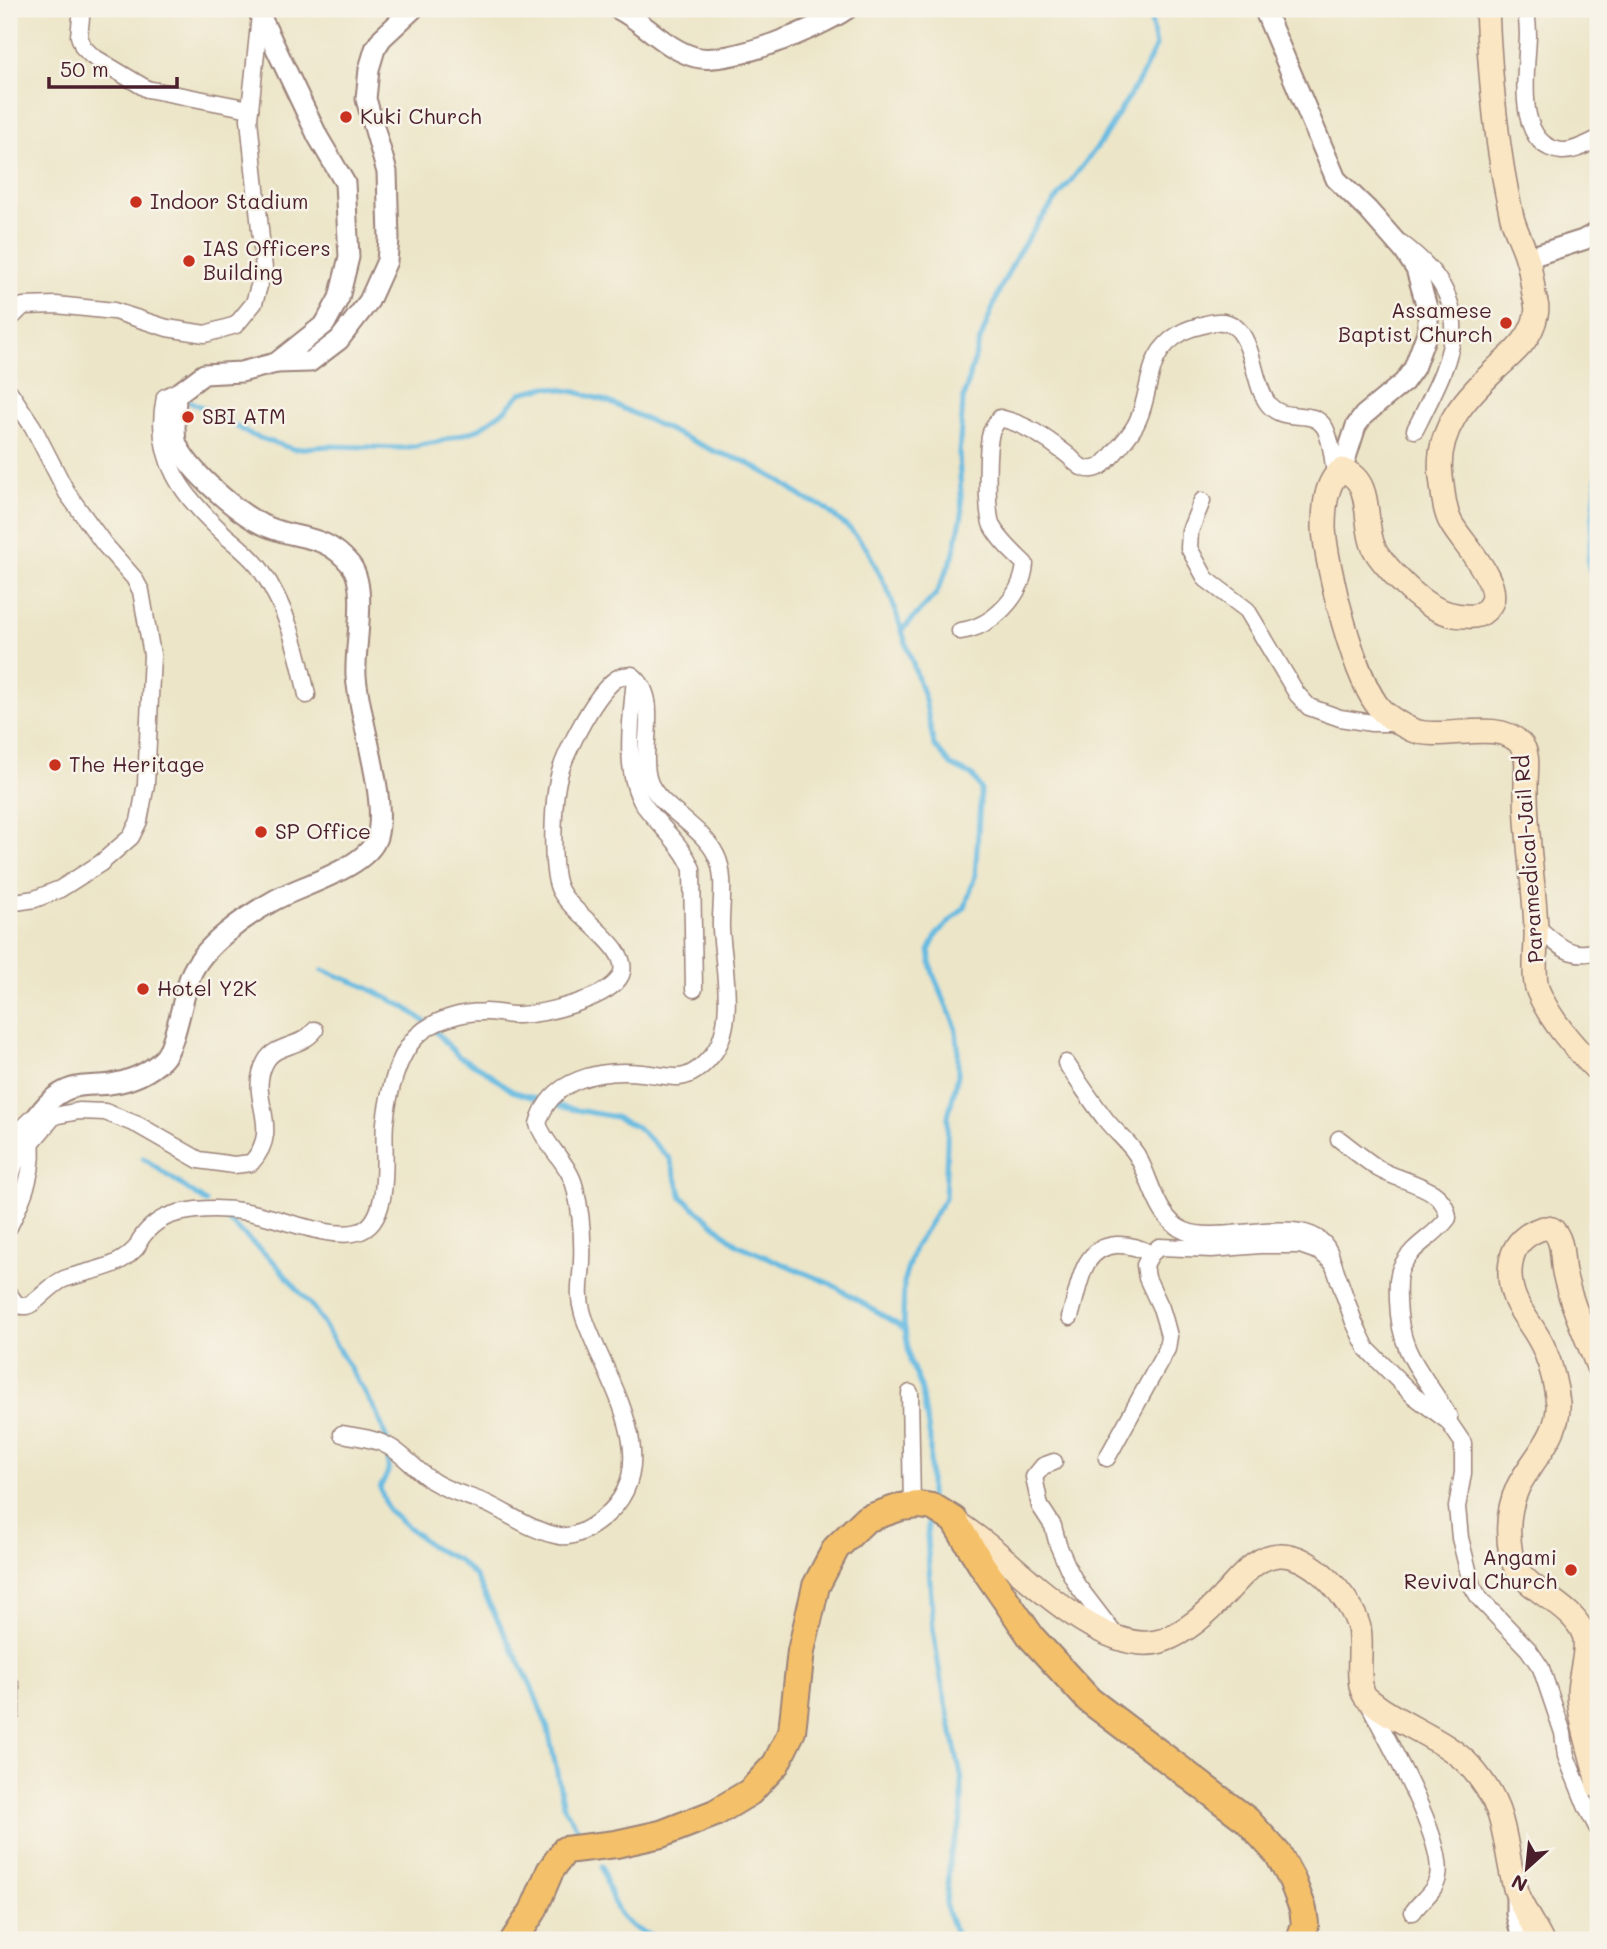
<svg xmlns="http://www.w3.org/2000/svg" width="1607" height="1949" font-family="Mali,sans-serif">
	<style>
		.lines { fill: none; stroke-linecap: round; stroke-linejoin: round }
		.stream { stroke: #65bae1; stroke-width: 5 }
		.minor-casing { stroke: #9b8279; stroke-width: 19 }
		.tertiary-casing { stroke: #9b8279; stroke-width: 23 }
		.secondary-casing { stroke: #9b8279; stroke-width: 26 }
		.trunk-casing { stroke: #9b8279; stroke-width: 30 }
		.minor { stroke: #fff; stroke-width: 16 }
		.tertiary { stroke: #fff; stroke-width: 19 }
		.secondary { stroke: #fbe6c3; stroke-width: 23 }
		.trunk { stroke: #f4c16a; stroke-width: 26 }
		.poi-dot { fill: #c8321e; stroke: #f7f3e8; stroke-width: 2.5 }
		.labels { text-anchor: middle; stroke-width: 5; stroke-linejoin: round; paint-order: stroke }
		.poi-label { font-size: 21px; fill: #4a1f2b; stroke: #f7f3e8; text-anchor: start }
		.street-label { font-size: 21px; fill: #4a1f2b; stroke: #f7f3e8 }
	</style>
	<rect width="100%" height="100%" fill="#f7f3e8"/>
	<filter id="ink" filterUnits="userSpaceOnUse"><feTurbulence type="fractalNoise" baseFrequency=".0143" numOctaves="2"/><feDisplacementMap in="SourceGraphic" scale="14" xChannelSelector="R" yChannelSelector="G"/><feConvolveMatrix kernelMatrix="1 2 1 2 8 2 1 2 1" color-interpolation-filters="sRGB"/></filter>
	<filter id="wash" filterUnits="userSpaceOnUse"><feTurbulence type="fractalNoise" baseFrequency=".00686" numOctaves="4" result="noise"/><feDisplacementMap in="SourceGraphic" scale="28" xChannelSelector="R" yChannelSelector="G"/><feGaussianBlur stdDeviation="1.57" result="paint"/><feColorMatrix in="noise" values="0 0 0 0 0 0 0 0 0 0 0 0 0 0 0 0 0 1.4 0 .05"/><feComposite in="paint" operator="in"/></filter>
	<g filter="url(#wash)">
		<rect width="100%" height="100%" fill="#ece5c7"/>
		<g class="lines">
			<!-- stream -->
			<g class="stream">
				<polyline points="182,398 212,412 251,435 293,449 329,446 404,448 437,442 477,430 505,410 521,393 547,387 576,392 609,402 716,452 744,461 780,481 805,499 822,506 851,530 867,549 890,595 925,700 934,745 951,765 973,776 981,789 975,876 965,907 937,934 929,951 933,974 955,1025 958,1045 958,1075 948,1116 945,1198 914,1248 904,1280 903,1317 910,1361 921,1387 930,1438 930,1500"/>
				<polyline points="1598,468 1588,563 1598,596"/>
				<polyline points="901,631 936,594 953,556 962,515 959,454 963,400 979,343 1000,289 1017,255 1038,223 1101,142 1141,77 1156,46 1149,9"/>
				<polyline points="323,970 364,986 405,1007 431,1026 458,1056 484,1070 512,1091 566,1108 615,1117 637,1127 670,1159 682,1197 738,1245 831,1284 905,1329"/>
				<polyline points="143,1158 206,1202"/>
				<polyline points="225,1218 274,1262 315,1310 378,1415 387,1440"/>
				<polyline points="389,1450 388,1472 380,1488 388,1510 433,1548 458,1560 475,1576 531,1685 548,1729 564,1807 583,1837"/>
				<polyline points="929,1513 927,1536 933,1629 940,1675 962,1780 962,1805 960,1824 950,1856 946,1907 958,1940"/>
				<path d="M602 1866C608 1888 613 1913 633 1927 642 1932 651 1935 659 1940"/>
			</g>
		</g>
	</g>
	<g filter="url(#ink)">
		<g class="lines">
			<defs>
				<g id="minor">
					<polyline points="82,9 79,36 83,47 92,56 147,89 250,109"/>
					<path d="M1526 9C1527 18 1528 27 1528 36 1527 69 1513 146 1562 151 1574 152 1587 144 1598 139"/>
					<path d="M1401 243C1482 304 1454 353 1415 430"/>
					<polyline points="9,320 23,306 56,305 114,311 167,328 205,334 236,325 254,303 264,269 249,119 260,15"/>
					<path d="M184 388 165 397C152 459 183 496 226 536 238 546 252 557 261 570 287 607 298 652 307 695"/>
					<polyline points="9,391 33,427 67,493 104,544 134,578 141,591 152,655 146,784 139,821 131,837 101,863 60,889 35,899 9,903"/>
					<polyline points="1202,501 1190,531 1189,548 1206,579 1247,610 1297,694 1309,707 1340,718 1372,723 1399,723"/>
					<path d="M960 631C992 627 1022 597 1025 564 1014 553 1000 541 992 526 986 513 987 453 990 437 991 429 995 424 1000 418 1025 424 1045 437 1065 453 1071 457 1076 464 1081 467 1086 469 1092 470 1097 468 1105 465 1110 457 1116 451 1124 441 1133 432 1138 420 1153 387 1144 354 1181 333 1188 328 1198 327 1206 324 1257 308 1248 380 1269 405 1285 424 1313 407 1325 428 1332 442 1333 460 1335 475"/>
					<path d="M635 678C632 714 622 773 644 805 660 827 682 844 692 869L694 989"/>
					<path d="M1536 926C1555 943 1571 961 1598 950"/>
					<path d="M1066 1063C1079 1082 1092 1102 1106 1120 1117 1134 1133 1145 1140 1161 1152 1184 1158 1220 1185 1231 1223 1247 1316 1206 1331 1257"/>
					<path d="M1339 1139C1352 1149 1365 1160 1379 1169 1402 1183 1445 1185 1448 1218 1435 1236 1413 1245 1403 1264 1396 1275 1398 1289 1398 1301 1400 1358 1423 1371 1449 1417"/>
					<polyline points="9,1141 32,1118"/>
					<path d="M31 1143 54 1116 79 1111 105 1112 138 1125 199 1160 234 1165 251 1163C285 1126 245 1098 266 1061 275 1044 301 1048 315 1030"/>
					<path d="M9 1227C23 1199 37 1167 30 1135"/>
					<path d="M9 1294C14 1301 17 1307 26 1306 35 1305 51 1284 64 1279 88 1270 115 1270 134 1250 138 1247 138 1244 140 1240 149 1226 161 1217 178 1213 200 1208 226 1208 248 1212 277 1217 331 1240 358 1232 394 1222 382 1150 385 1123 388 1095 397 1055 418 1035 434 1020 462 1012 484 1012 495 1011 507 1016 519 1015 543 1014 610 999 621 975 633 947 571 916 559 888 550 867 553 799 559 776 564 754 599 685 620 677 624 675 628 676 632 675 663 699 638 749 649 781 658 807 702 826 716 855 727 876 720 906 721 929 723 965 737 1022 713 1054 705 1064 693 1076 679 1077 667 1077 654 1074 642 1073 601 1069 550 1078 538 1124 546 1147 570 1164 575 1188 581 1211 583 1238 582 1262 581 1281 577 1295 583 1314 602 1375 671 1463 603 1518 592 1527 575 1538 560 1536 534 1532 511 1515 488 1504 470 1496 450 1492 434 1482 417 1472 404 1454 388 1446 374 1438 357 1437 342 1434"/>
					<path d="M1070 1317C1075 1302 1079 1276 1087 1263 1101 1239 1130 1242 1151 1254"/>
					<polyline points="910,1393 912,1506"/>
					<polyline points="1107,1458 1167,1349 1169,1336 1165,1321 1161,1308 1147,1278 1145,1265 1151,1254 1159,1247 1212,1249 1260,1245 1300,1245 1320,1252 1333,1263 1354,1322 1367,1349 1414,1396 1448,1421 1463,1443 1463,1473 1457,1507 1460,1538 1472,1586 1480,1599 1528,1649 1541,1668 1563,1733 1566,1756 1587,1808 1598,1829"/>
					<polyline points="1054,1462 1043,1466 1034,1477 1040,1506 1053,1526 1058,1545 1069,1570 1077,1585 1116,1636"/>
					<path d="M1368 1702C1386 1738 1446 1841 1438 1877 1435 1892 1421 1900 1413 1912"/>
				</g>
				<g id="tertiary">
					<path d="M618 9C644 22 666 49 695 57 727 66 820 28 847 9"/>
					<polyline points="1264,9 1336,179 1368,210 1404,251 1416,269 1428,311 1428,330 1414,368 1404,382 1364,415 1356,426 1342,470"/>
					<polyline points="1527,258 1583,240 1598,232"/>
					<polyline points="276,363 310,362 339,340 369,301 387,261 389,239 387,172 366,99 369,69 375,49 382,38 413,9"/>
					<path d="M9 1177C19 1146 38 1098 72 1088 85 1084 98 1086 110 1084 130 1081 149 1073 163 1059 175 1048 183 995 190 977 201 947 246 916 273 901 299 886 368 868 377 837 388 799 359 718 356 676 354 646 369 586 350 564 324 533 301 541 268 527 241 517 188 470 177 444 173 433 176 407 176 395L204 374 241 372 276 363 325 324 339 298 349 257 345 183 318 137 260 15 262 9"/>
					<polyline points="9,1687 9,1714"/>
					<polyline points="1516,1898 1516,1914 1522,1940"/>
				</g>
				<g id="secondary">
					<path d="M1487 9C1490 78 1496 146 1511 213 1514 229 1523 243 1527 258 1531 270 1532 283 1534 295 1536 302 1538 308 1536 315 1531 340 1513 353 1496 369 1464 399 1435 431 1441 477 1443 491 1444 511 1451 523 1461 542 1504 584 1490 605 1486 611 1482 615 1474 616 1439 619 1415 597 1393 573 1387 566 1378 557 1374 548 1362 522 1375 481 1342 470 1325 481 1324 509 1324 528 1326 567 1355 682 1381 710 1388 717 1403 726 1412 730 1443 742 1496 718 1520 743 1530 753 1526 771 1526 784 1525 832 1534 880 1536 928 1537 944 1532 977 1538 991 1551 1022 1575 1048 1598 1071"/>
					<path d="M1598 1367C1586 1335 1571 1305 1564 1272 1561 1257 1564 1240 1552 1229 1543 1226 1537 1230 1528 1235 1515 1244 1511 1255 1510 1271 1509 1307 1533 1321 1545 1351 1551 1366 1556 1387 1558 1403 1560 1436 1531 1460 1518 1487 1508 1508 1507 1533 1511 1555 1518 1590 1572 1601 1584 1635 1589 1649 1579 1677 1579 1693 1580 1725 1593 1755 1598 1786"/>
					<path d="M959 1524C973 1534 988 1545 1001 1556 1036 1587 1113 1659 1164 1640 1186 1632 1208 1613 1223 1596 1239 1580 1256 1554 1282 1555 1313 1556 1352 1599 1359 1628 1363 1647 1355 1682 1365 1696 1368 1700 1374 1703 1377 1706 1404 1726 1449 1742 1470 1766 1509 1810 1502 1837 1515 1888 1520 1906 1533 1924 1541 1940"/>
				</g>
				<polyline id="trunk" points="514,1940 533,1911 550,1871 565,1850 616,1844 661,1834 715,1813 750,1792 776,1764 792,1731 801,1651 816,1586 836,1548 866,1519 901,1507 919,1505 933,1507 954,1520 983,1567 1032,1638 1089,1700 1247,1820 1278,1854 1292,1880 1303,1909 1305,1924 1300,1940"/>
			</defs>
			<!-- minor casing -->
			<use href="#minor" class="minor-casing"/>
			<!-- tertiary casing -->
			<use href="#tertiary" class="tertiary-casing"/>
			<!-- secondary casing -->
			<use href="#secondary" class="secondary-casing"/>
			<!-- trunk casing -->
			<use href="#trunk" class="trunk-casing"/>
			<!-- minor -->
			<use href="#minor" class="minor"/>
			<!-- tertiary -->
			<use href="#tertiary" class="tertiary"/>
			<!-- secondary -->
			<use href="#secondary" class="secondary"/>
			<!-- trunk -->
			<use href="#trunk" class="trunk"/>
		</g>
	</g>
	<!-- markers -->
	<g class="poi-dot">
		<circle cx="346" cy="117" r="7"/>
		<circle cx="136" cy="202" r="7"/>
		<circle cx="189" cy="261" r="7"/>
		<circle cx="1506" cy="323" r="7"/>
		<circle cx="188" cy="417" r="7"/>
		<circle cx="55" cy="765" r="7"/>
		<circle cx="261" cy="832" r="7"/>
		<circle cx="143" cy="989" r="7"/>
		<circle cx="1571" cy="1570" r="7"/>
	</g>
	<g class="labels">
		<!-- poi labels -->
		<g class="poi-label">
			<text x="360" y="124">Kuki Church</text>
			<text x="150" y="209">Indoor Stadium</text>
			<text x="203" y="256">IAS Officers<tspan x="203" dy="24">Building</tspan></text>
			<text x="1492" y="318" text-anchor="end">Assamese<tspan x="1492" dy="24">Baptist Church</tspan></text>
			<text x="202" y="424">SBI ATM</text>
			<text x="69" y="772">The Heritage</text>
			<text x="275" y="839">SP Office</text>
			<text x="157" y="996">Hotel Y2K</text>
			<text x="1557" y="1565" text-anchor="end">Angami<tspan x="1557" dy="24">Revival Church</tspan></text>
		</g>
		<!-- street labels -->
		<g class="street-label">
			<text transform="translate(1529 859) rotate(-94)" y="7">Paramedical-Jail Rd</text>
		</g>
	</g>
	<!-- margin -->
	<rect width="1607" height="1949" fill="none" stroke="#f7f3e8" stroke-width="35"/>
	<!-- north arrow -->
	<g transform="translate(1527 1868) rotate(207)" stroke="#f7f3e8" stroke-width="5" paint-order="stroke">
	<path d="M0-5L12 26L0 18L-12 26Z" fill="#4a1f2b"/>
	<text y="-10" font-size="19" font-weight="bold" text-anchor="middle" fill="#4a1f2b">N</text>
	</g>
	<!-- scale -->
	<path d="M49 77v10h128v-10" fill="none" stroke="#4a1f2b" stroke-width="3.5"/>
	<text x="60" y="77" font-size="21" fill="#4a1f2b" stroke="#f7f3e8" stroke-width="5" paint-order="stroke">50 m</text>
</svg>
